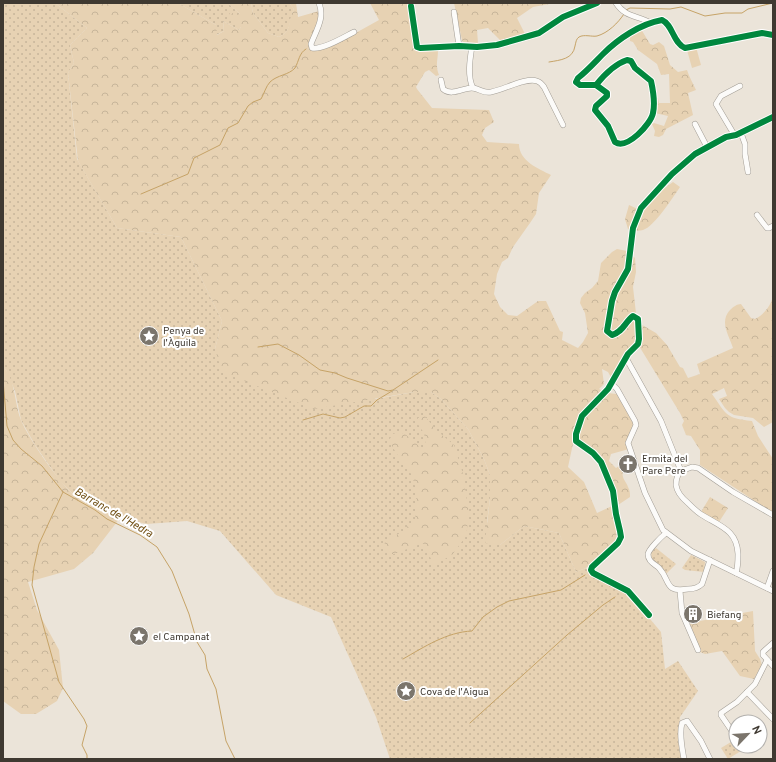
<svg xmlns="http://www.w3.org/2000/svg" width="776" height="762" font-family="Overpass,sans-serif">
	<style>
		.grass { fill: url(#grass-dots) }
		.forest { fill: url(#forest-crowns) }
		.pitch { fill: #e7d2b3 }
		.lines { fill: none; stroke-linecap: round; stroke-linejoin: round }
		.stream { stroke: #c6a367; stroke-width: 1 }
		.minor-casing { stroke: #a29d95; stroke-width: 6 }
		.minor { stroke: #fcfbf9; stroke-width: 5 }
		.cycleway-casing { stroke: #fff; stroke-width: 8 }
		.cycleway { stroke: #00873e; stroke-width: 6 }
		.labels { text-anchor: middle; stroke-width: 4; stroke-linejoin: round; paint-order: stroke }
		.poi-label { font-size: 10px; fill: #3f3931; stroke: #fff; text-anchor: start }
		.water-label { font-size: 11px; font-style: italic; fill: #704f13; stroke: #fff }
	</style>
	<defs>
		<pattern id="grass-dots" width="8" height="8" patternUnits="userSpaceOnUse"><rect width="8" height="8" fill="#e7d2b3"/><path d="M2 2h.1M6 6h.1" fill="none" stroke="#c7b59a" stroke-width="1.8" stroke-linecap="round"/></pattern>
		<pattern id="forest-crowns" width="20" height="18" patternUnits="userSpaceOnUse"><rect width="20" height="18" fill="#e7d2b3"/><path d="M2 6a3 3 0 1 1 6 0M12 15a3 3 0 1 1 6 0" fill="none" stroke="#c7b59a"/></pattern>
	</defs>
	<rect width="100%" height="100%" fill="#ebe4d9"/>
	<!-- grass -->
	<g class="grass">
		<polygon points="3,3 55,3 87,28 70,45 74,63 68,73 77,159 117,228 181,237 222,321 215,349 376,399 414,392 431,392 441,399 468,429 484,459 490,475 490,498 487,522 500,545 524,526 559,533 576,572 586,568 590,576 594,576 629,594 661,632 665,669 678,661 698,691 680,717 678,740 681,759 390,759 376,717 331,617 276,595 220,531 187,521 147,524 120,518 77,498 60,481 35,445 21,420 15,391 6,370 3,366"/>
		<polygon points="178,3 228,3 240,14 241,27 239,30 223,21 224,31 216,35 216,25"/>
		<path d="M251 3 290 4 294 9C288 20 293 31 279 37L268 33 253 13Z"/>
		<polygon points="656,548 676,564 666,574 662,568 652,559 651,552"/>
		<polygon points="691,555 705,562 704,572 685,570 682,568"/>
		<polygon points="736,739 736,746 742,746 744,749 728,759 721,748"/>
	</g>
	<!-- forest -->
	<g class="forest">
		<path d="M55 3H178L216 25 217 35 224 31 223 21 239 30 241 27 228 17 230 13 240 14 228 3H251L253 13 268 33 279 37C293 31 287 21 294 9L290 4 284 3H296L298 17 319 11 320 17 309 44V48L313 51 334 45 379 20 370 3H431L409 4 415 49 418 51 438 50C438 60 435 65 439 75L436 76 429 70 425 72 416 87 417 89 432 108 489 110 494 122 485 128 482 135 487 142 519 144C519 161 539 169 551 175L539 193 536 214 530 223 513 247 508 258 502 262 497 274 494 294 500 307 508 315 517 316 538 301H546L560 331 563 332 562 340 578 348 583 342 588 333 585 313 580 303 581 298 585 293 592 288 598 281 601 263 612 252 617 249 627 251 635 258 636 272 633 287 637 322 656 333 667 345 680 367 683 368 688 378 700 374 697 364 733 348C729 335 719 322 730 310 733 307 737 304 741 304L751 318 755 319C764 315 772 304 773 295V422L764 427 753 418 734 415 729 412 725 408 719 399 727 396 724 388 712 394C727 415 725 418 752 421L758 436 773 459V513L700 465V450L691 436 686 435 682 425 684 421 680 413 639 346 629 355 624 367 615 380 613 381 608 372 602 369 604 384 599 389 607 393 617 394 633 423 629 449 611 454 609 461 616 468 623 463 625 470 623 471C621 478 626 481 628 487 630 490 630 494 630 497L618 505 619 503C613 484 608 461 591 447 586 444 579 442 574 439L568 467 584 482 597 513 612 506C615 519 621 533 614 544L586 568 576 572 559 533 524 526 500 545 485 543 490 498V475L484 459 468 429 441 399 431 392H414L314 409 222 372 215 349 222 321 181 237 117 228 78 161 68 73 74 63 70 45 87 28Z"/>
		<polygon points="454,3 555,3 533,7 517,18 525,34 501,41 488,28 477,30 478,43 463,42 462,40"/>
		<path d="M641 29 650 44 653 45 659 42 664 46 670 65 678 72 687 70C689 77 693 83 696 90L688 93 693 115 666 129 663 135 659 137 654 136 655 131 652 124 654 123 664 126 668 116 655 113V98H658L659 103H670L669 74 661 75 657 64 638 50 633 42 630 41V35Z"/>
		<path d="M673 182 680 187C674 196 654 227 643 230 640 231 631 231 628 229L625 219 629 205 642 211 659 192Z"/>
		<path d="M3 366C16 381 14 402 21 420 28 438 63 489 79 499 91 506 106 512 120 518L93 553 74 569 28 582 37 610 59 650 63 688 57 701 36 714H21L3 701Z"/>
		<path d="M425 416 435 429 454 445 463 474 469 515 466 536 452 555 434 565 423 543 394 554H388L384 549 385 541 402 532 415 519C417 504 418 487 410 472 403 461 394 452 389 440L393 434 399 432 405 434 420 447H426L424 433 417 423 418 418Z"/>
		<polygon points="710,497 728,508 719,522 701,512"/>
		<polygon points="753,611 755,651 760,659 762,665 754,679 740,676 722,651 705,654 700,652 699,648 689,623"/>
	</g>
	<!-- pitch -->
	<polygon class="pitch" points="696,47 701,65 692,68 687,50"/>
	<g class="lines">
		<!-- stream -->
		<g class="stream">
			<polyline points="626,10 630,8 670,9 681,7 705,16 725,13 742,13 748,9 773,3"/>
			<path d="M549 62C561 60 573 59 575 46 576 42 576 39 579 37 584 34 592 37 597 36 608 33 618 23 624 14"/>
			<path d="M141 194 188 174 194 158 220 145 228 128 238 123 248 106 253 102 261 99C264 94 266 86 270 82 277 75 289 75 295 68 299 61 299 53 306 49"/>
			<polyline points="258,347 278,344 299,355 320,370 335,373 347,378 388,391 393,390 438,360"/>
			<polyline points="3,380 7,426 13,440 21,449 42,466 63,492 95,510 107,519 140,535 157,547 172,571 189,614 197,642 205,655 207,669 216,689 226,741 235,759"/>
			<polyline points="303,420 323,414 340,418 345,417 364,406 371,406 377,400 392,391"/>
			<polyline points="63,492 39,544 34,567 32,585 59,682 84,719 87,726 82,745 87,755 87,759"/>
			<path d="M403 659C424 647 447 632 472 631L483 617 497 607 509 601 561 590 585 575"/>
			<polyline points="470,723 567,635 603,605 615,597"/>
		</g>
		<defs>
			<g id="minor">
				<path d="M319 3C325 19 316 30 311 44L312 48C323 50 344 37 354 32"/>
				<path d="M616 3C626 18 637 15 651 23"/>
				<polyline points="411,6 417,47 420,48 459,46 477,47 497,45 539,33 563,17 597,3"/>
				<polyline points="454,12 459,46"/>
				<path d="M472 46C470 59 467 76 473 88"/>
				<path d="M441 80 443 89C452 97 464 87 473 88 480 89 484 94 491 92 503 90 526 77 537 81 540 82 542 84 544 87L563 125"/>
				<path d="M596 85C604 75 615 64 627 60L631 61 635 68 651 81C653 90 655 104 653 113 651 124 627 150 615 142L608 126 595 110 596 106 607 96V93L596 85H580L576 82 578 78C587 71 595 62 603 54 618 39 640 24 662 20 673 25 673 43 685 48L762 33 773 35"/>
				<polyline points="695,124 707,147"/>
				<polyline points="741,133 745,144 745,154 748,172"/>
				<polyline points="735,136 716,104 721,96 740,86"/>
				<polyline points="757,215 767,228 769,228 773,226"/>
				<polyline points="626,358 661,421 681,471"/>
				<polyline points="611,383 617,389 635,421 636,425 628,443 645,493 663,530 691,551 773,591"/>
				<path d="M681 471C677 475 676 480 676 485 677 493 682 498 688 503 692 507 697 512 702 515 720 526 737 530 738 554 738 560 738 567 736 573"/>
				<polyline points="681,471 692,467 698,468 733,492 773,515"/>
				<path d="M666 533C661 537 649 549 648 554 648 562 655 564 659 568 671 581 664 593 688 589 693 589 698 588 702 584L710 560"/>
				<polyline points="767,588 773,571"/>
				<polyline points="680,591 682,613 698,650"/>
				<path d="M649 615 628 591 593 573 591 570 592 567 618 543 621 537 620 531 616 514 613 491 601 462 593 453 576 441V434L582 416 608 389 628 354 638 344 639 339 638 319 633 316C625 322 623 332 612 335L607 331 612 301 615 292 628 269 633 228 641 208 672 174 695 154 726 137 736 135 773 117"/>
				<polyline points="773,643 763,652 763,655 773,666"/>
				<polyline points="747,692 773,719"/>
				<polyline points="736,735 734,734 721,715 721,713 737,702 755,684 767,660"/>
				<path d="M684 759C682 748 679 734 682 723L687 721 701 741 710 759"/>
			</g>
		</defs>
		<!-- minor casing -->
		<use href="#minor" class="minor-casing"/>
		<!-- minor -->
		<use href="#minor" class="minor"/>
		<defs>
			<g id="cycleway">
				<polyline points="411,6 417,47 420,48 459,46 477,47 497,45 539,33 563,17 597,3"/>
				<path d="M596 85C604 75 615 64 627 60L631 61 635 68 651 81C653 90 655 104 653 113 651 124 627 150 615 142L608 126 595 110 596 106 607 96V93L596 85H580L576 82 578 78C587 71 595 62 603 54 618 39 640 24 662 20 673 25 673 43 685 48L762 33 773 35"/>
				<path d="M649 615 628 591 593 573 591 570 592 567 618 543 621 537 620 531 616 514 613 491 601 462 593 453 576 441V434L582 416 608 389 628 354 638 344 639 339 638 319 633 316C625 322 623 332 612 335L607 331 612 301 615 292 628 269 633 228 641 208 672 174 695 154 726 137 736 135 773 117"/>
			</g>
		</defs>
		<!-- cycleway casing -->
		<use href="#cycleway" class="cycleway-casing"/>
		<!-- cycleway -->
		<use href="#cycleway" class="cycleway"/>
	</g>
	<!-- icons -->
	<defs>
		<symbol id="sight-disc" viewBox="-11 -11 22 22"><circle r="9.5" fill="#7b756c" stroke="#fff"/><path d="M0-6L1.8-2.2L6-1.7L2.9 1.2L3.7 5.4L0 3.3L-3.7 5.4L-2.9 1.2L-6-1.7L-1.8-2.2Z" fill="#fff"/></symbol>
		<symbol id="church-disc" viewBox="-11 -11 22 22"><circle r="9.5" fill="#7b756c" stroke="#fff"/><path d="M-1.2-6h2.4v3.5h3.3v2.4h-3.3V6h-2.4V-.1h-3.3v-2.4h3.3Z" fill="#fff"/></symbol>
		<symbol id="building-disc" viewBox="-11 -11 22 22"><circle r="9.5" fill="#7b756c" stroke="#fff"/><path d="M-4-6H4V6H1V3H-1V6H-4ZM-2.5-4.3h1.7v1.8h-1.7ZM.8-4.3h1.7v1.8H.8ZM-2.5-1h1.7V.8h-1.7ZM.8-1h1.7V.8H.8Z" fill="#fff"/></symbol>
	</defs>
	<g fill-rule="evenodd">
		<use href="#sight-disc" x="138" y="325" width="22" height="22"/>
		<use href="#church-disc" x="617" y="453" width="22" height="22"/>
		<use href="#building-disc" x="682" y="603" width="22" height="22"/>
		<use href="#sight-disc" x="128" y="625" width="22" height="22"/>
		<use href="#sight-disc" x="395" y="680" width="22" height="22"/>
	</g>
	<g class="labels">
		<!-- poi labels -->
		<g class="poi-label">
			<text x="163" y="334">Penya de<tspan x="163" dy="12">l'Àguila</tspan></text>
			<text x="642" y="462">Ermita del<tspan x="642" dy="12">Pare Pere</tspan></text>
			<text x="707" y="618">Biefang</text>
			<text x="153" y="640">el Campanat</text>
			<text x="420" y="695">Cova de l'Aigua</text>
		</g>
		<!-- water labels -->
		<g class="water-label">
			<text transform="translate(114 512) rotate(30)" y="4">Barranc de l'Hedra</text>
		</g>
	</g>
	<!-- border -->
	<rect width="776" height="762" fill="none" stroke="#3f3931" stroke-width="8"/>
	<!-- north arrow -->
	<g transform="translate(748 734) rotate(65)"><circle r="19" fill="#ffffff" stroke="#b2b0ad"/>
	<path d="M0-3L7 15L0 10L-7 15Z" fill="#7b756c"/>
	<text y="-6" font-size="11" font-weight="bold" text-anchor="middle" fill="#3f3931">N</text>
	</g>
</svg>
